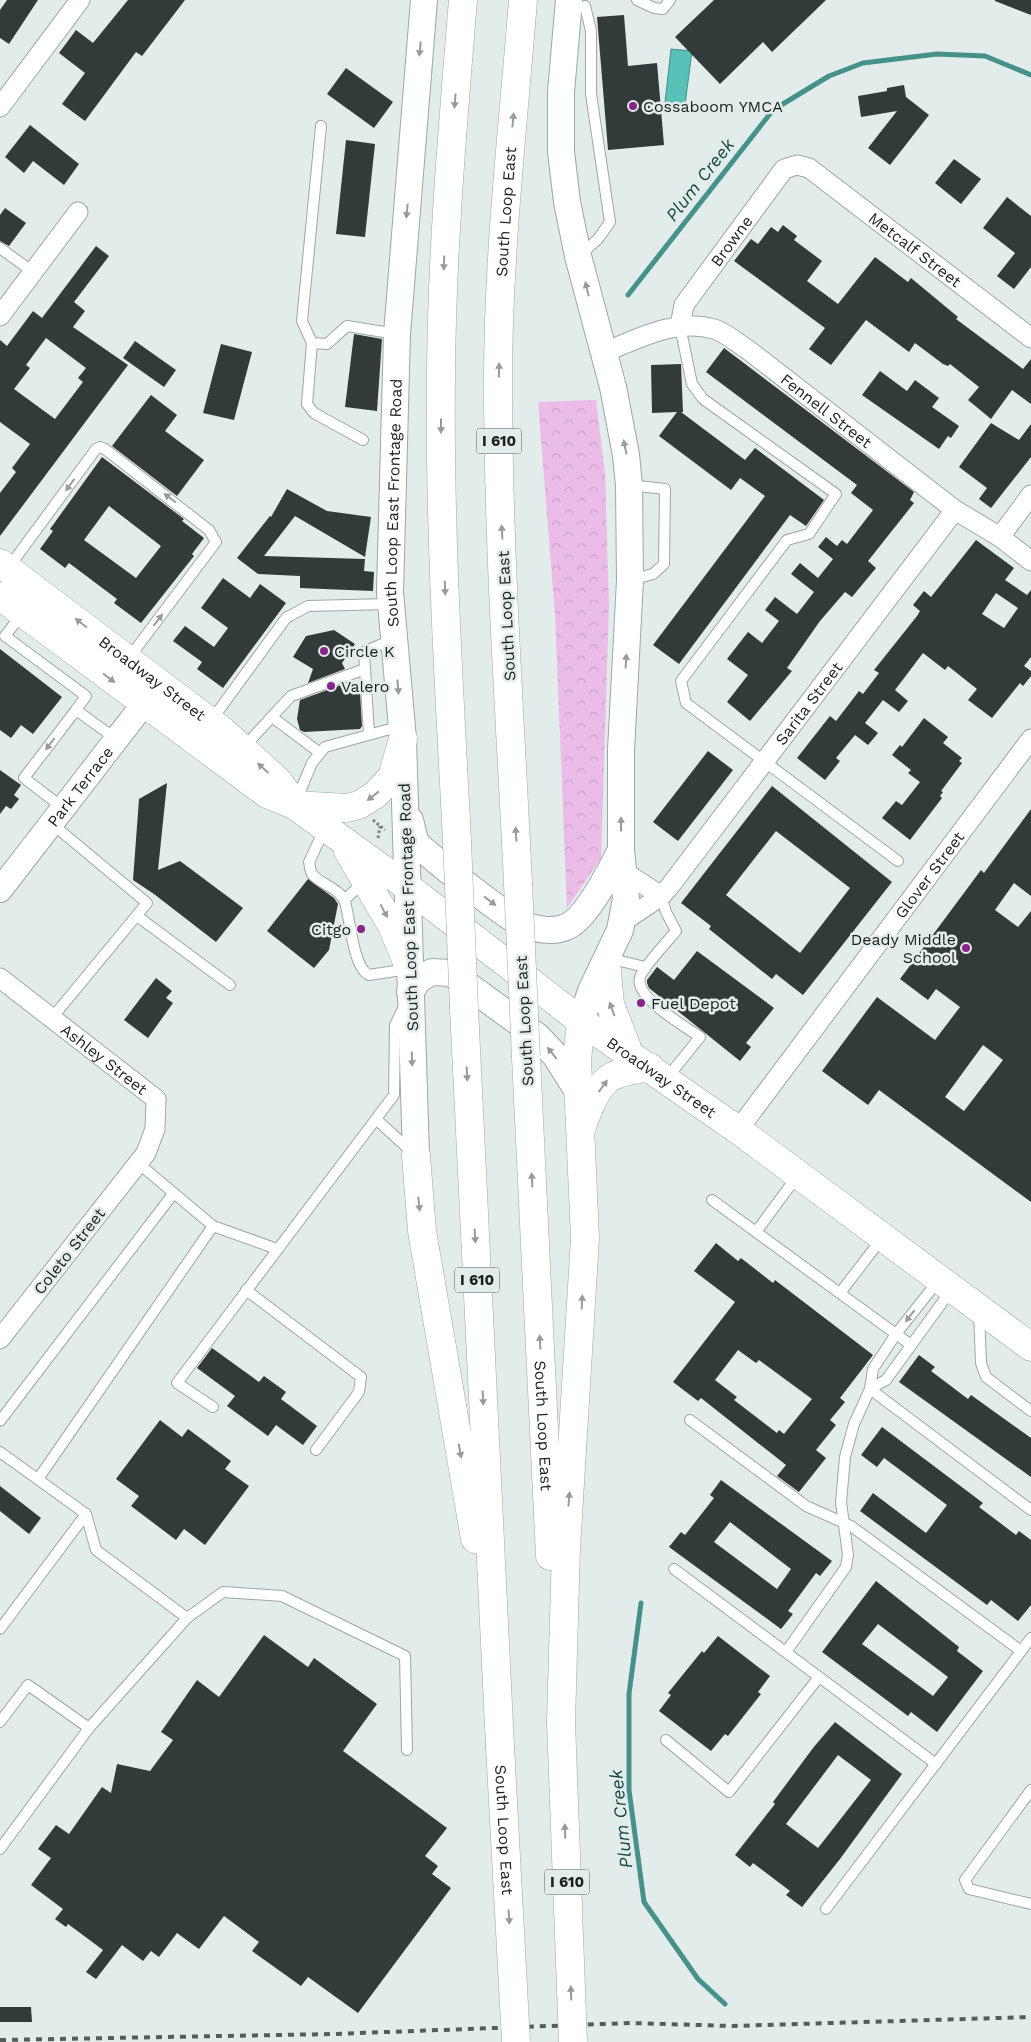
<svg xmlns="http://www.w3.org/2000/svg" width="1031" height="2042" font-family="'Work Sans',sans-serif">
	<style>
		.forest { fill: url(#forest-crowns) }
		.water { fill: #57c1b7; stroke: #46918a }
		.lines { fill: none; stroke-linecap: round; stroke-linejoin: round }
		.stream { stroke: #46918a; stroke-width: 5 }
		.building { fill: #323b3a; fill-rule: evenodd }
		.service-casing { stroke: #9da7a6; stroke-width: 12 }
		.minor-casing { stroke: #9da7a6; stroke-width: 21 }
		.tertiary-casing { stroke: #9da7a6; stroke-width: 26 }
		.secondary-casing { stroke: #9da7a6; stroke-width: 28 }
		.primary-casing { stroke: #9da7a6; stroke-width: 29 }
		.motorway-casing { stroke: #9da7a6; stroke-width: 29 }
		.path { stroke: #7a8180; stroke-width: 3; stroke-dasharray: 2.5 2.5; stroke-linecap: butt }
		.service { stroke: #fff; stroke-width: 10 }
		.minor { stroke: #fff; stroke-width: 19 }
		.tertiary { stroke: #fff; stroke-width: 24 }
		.secondary { stroke: #fff; stroke-width: 26 }
		.primary { stroke: #fff; stroke-width: 28 }
		.motorway { stroke: #fff; stroke-width: 28 }
		.rail { stroke: #565c5b; stroke-width: 4; stroke-dasharray: 6 6; stroke-linecap: butt }
		.motorway-bridge-casing { stroke: #9da7a6; stroke-width: 29; stroke-linecap: butt }
		.motorway-bridge { stroke: #fff; stroke-width: 28 }
		.oneway { fill: #999b9b }
		.poi-dot { fill: #8a248a; stroke: #e2edeb; stroke-width: 2 }
		.labels { text-anchor: middle; stroke-width: 5; stroke-linejoin: round; paint-order: stroke }
		.shield { fill: #e2edeb; stroke: #585e5d; stroke-width: 1 }
		.shield-label { font-size: 15px; font-weight: bold; fill: #1d2120 }
		.poi-label { font-size: 16px; fill: #1d2120; stroke: #e2edeb; text-anchor: start }
		.street-label { font-size: 16px; fill: #1d2120; stroke: #e2edeb }
		.water-label { font-size: 18px; font-style: italic; fill: #184843; stroke: #e2edeb }
	</style>
	<defs>
		<pattern id="forest-crowns" width="20" height="18" patternUnits="userSpaceOnUse" patternTransform="scale(1.25)"><rect width="20" height="18" fill="#ebbce8"/><path d="M2 6a3 3 0 1 1 6 0M12 15a3 3 0 1 1 6 0" fill="none" stroke="#c9a1c7"/></pattern>
	</defs>
	<rect width="100%" height="100%" fill="#e2edeb"/>
	<!-- forest -->
	<polygon class="forest" points="596,400 605,473 609,606 601,858 567,908 555,615 538,402"/>
	<!-- water -->
	<polygon class="water" points="671,49 692,51 685,105 665,102"/>
	<g class="lines">
		<!-- stream -->
		<g class="stream">
			<polyline points="628,295 773,110 829,76 863,63 937,54 985,56 1031,75"/>
			<polyline points="641,1603 629,1694 629,1790 644,1902 698,1979 725,2004"/>
		</g>
	</g>
	<!-- building -->
	<g class="building">
		<polygon points="7,0 38,0 9,44 0,38 0,10"/>
		<polygon points="128,0 185,0 142,56 136,52 85,121 62,104 85,73 59,53 76,30 93,43"/>
		<polygon points="714,0 826,0 772,52 763,42 720,84 675,37"/>
		<polygon points="995,0 1031,0 1031,15 995,1"/>
		<polygon points="624,15 628,66 657,63 664,145 608,150 597,17"/>
		<polygon points="346,68 393,102 374,128 327,94"/>
		<polygon points="904,85 906,97 929,115 890,165 868,148 897,111 861,117 858,96 887,91 887,88"/>
		<polygon points="30,125 79,164 64,185 33,161 24,173 5,157"/>
		<polygon points="346,140 375,144 365,237 336,234"/>
		<polygon points="954,159 981,179 961,204 935,183"/>
		<polygon points="1007,197 1031,216 1031,267 1014,289 997,276 1015,253 983,228"/>
		<polygon points="5,208 26,223 9,246 0,241 0,215"/>
		<polygon points="783,225 797,236 794,240 822,261 807,281 838,304 875,257 908,282 911,278 958,317 956,319 1023,369 1031,359 1031,404 1012,390 991,419 968,400 979,387 950,364 948,366 943,364 915,343 909,352 866,320 831,365 809,349 825,328 734,261 751,239 758,244 771,227 778,232"/>
		<path d="M96 246 109 256 74 302 85 311 73 327 128 365 0 536V493L16 472 12 468 30 444 0 422V340L7 346 33 311 42 318ZM46 338 86 368 78 378 83 382 55 419 14 389 30 368 26 365Z"/>
		<polygon points="354,334 382,339 377,411 345,407"/>
		<polygon points="135,341 176,370 164,387 123,358"/>
		<polygon points="221,344 252,352 234,420 203,413"/>
		<polygon points="724,348 914,492 910,500 914,503 868,561 876,568 852,597 845,592 820,621 787,668 792,671 750,721 727,702 748,675 727,659 748,632 762,643 779,621 765,610 775,597 797,614 814,592 791,574 800,563 818,578 833,559 818,547 826,537 837,546 842,540 847,544 873,510 851,493 857,485 706,372"/>
		<polygon points="681,364 683,412 681,412 745,460 755,448 824,500 806,526 790,515 679,664 653,645 765,496 740,478 731,490 659,436 677,412 652,413 651,365"/>
		<polygon points="880,371 907,391 915,380 939,398 932,407 959,426 951,438 948,436 939,449 862,395"/>
		<polygon points="151,395 177,415 165,431 204,460 177,496 112,446"/>
		<polygon points="991,423 1019,440 1031,424 1031,457 991,508 979,499 987,488 959,467"/>
		<path d="M102 457 184 519 182 521 204 538 192 554 194 556 141 623 114 603 117 599 69 563 65 568 40 549 53 531 50 529ZM109 506 161 546 136 578 84 540Z"/>
		<polygon points="287,489 327,511 371,517 365,557 295,516 264,556 365,559 364,571 374,572 373,591 300,588 300,576 258,574 237,558 270,516 271,517"/>
		<path d="M976 540 1014 568 1005 580 1027 595 1031 590V657L1024 666 1031 671V676L1023 686 1020 683 992 718 968 700 977 689 948 666 945 670 923 653 895 690 908 701 899 712 883 700 865 723 878 733 868 745 855 735 836 758 840 761 825 780 797 758 830 716 836 721 859 691 863 694 879 673 874 670 917 616 920 611 913 605 924 591 931 597ZM996 593 1018 608 1004 628 982 614Z"/>
		<polygon points="223,578 250,598 260,584 286,603 223,688 197,669 202,662 173,641 185,626 214,647 228,628 201,608"/>
		<polygon points="334,630 355,644 342,663 345,669 308,683 313,669 293,657 306,636"/>
		<polygon points="0,649 62,697 33,734 21,725 11,738 0,730"/>
		<polygon points="352,681 360,693 362,726 360,729 304,732 300,730 297,719 300,700"/>
		<polygon points="924,718 948,737 943,743 962,758 959,761 962,763 941,791 943,792 940,796 942,798 910,840 882,818 896,801 902,805 920,782 908,773 911,770 892,755 900,745 902,747"/>
		<polygon points="708,751 733,770 678,841 653,822"/>
		<polygon points="0,770 21,785 14,795 19,799 11,809 6,806 0,814"/>
		<polygon points="167,783 158,870 180,861 243,908 216,942 154,894 133,880 139,799"/>
		<path d="M772 786 892 882 803 995 776 974 772 979 709 929 711 926 681 903ZM776 831 850 888 800 953 726 895Z"/>
		<path d="M1031 809V896L1014 883 995 910 1018 927 1031 911V1202L879 1090 868 1105 822 1071 877 997 935 1040 960 1007 936 989 928 1000 900 979 981 870 984 873ZM983 1045 1003 1060 964 1111 945 1097Z"/>
		<polygon points="308,879 334,898 338,904 329,950 314,968 267,931"/>
		<polygon points="697,951 774,1008 746,1043 751,1047 740,1061 649,988 647,983 647,980 657,967 674,980"/>
		<polygon points="156,978 172,991 166,998 173,1003 148,1038 124,1020"/>
		<path d="M716 1243 738 1261 741 1258 773 1283 775 1280 873 1355 840 1398 845 1402 830 1420 836 1425 816 1450 826 1458 799 1492 777 1476 786 1465 701 1398 698 1401 673 1382 735 1302 694 1271ZM738 1350 756 1363 759 1360 812 1399 784 1434 779 1430 777 1433 734 1400 737 1397 715 1380Z"/>
		<polygon points="212,1348 259,1382 264,1376 286,1392 281,1399 317,1426 303,1445 276,1425 268,1436 227,1406 235,1396 197,1368"/>
		<polygon points="919,1355 935,1367 931,1371 968,1399 971,1395 1031,1438 1031,1477 899,1382"/>
		<polygon points="160,1420 182,1437 188,1429 231,1461 225,1469 249,1486 205,1545 184,1529 176,1540 131,1506 139,1496 116,1479"/>
		<polygon points="882,1427 983,1503 979,1507 1016,1535 1019,1531 1031,1540 1031,1605 1018,1621 991,1600 987,1605 860,1511 873,1493 926,1533 947,1505 884,1458 877,1467 861,1455"/>
		<path d="M721 1480 832 1561 820 1576 816 1573 788 1611 793 1614 781 1629 669 1547 681 1532 685 1535 714 1498 710 1495ZM730 1522 791 1569 777 1589 714 1542Z"/>
		<polygon points="0,1486 41,1518 29,1534 0,1511"/>
		<path d="M876 1581 959 1647 957 1651 983 1671 937 1732 911 1712 908 1716 822 1652ZM878 1624 948 1677 933 1696 862 1644Z"/>
		<polygon points="264,1635 308,1667 314,1658 377,1704 343,1751 447,1828 425,1856 438,1866 432,1874 451,1888 358,2013 308,1977 301,1986 252,1951 259,1942 224,1916 199,1949 177,1933 159,1957 151,1951 143,1961 122,1945 96,1979 86,1972 103,1950 68,1924 66,1927 55,1919 63,1909 31,1885 51,1858 38,1849 56,1825 69,1834 102,1787 111,1793 117,1764 150,1771 173,1740 161,1732 197,1680 219,1697"/>
		<polygon points="718,1636 770,1676 758,1692 761,1694 728,1736 725,1734 711,1751 659,1711 671,1695 668,1693 702,1651 704,1653"/>
		<path d="M835 1722 902 1774 840 1859 802 1907 786 1895 790 1891 753 1863 750 1867 735 1855 775 1804 773 1802 813 1748ZM838 1755 871 1780 818 1848 786 1824Z"/>
		<polygon points="0,2007 31,2007 32,2022 0,2022"/>
	</g>
	<g class="lines">
		<defs>
			<g id="service">
				<polyline points="637,0 654,8 663,9 670,0"/>
				<polyline points="321,126 302,321 312,343 307,404 314,413 363,440"/>
				<polyline points="0,248 33,272"/>
				<polyline points="579,256 598,239 610,222 591,94 591,31 585,6"/>
				<polyline points="680,326 692,384 703,399 836,494 809,534 787,540 681,681 686,703 898,861"/>
				<polyline points="312,343 327,344 347,326 396,334"/>
				<polyline points="629,485 665,489 664,564 653,574 631,580"/>
				<polyline points="9,567 96,449 100,447 105,449 209,530 216,542 129,658"/>
				<polyline points="22,614 5,636 86,696 76,710 116,739"/>
				<polyline points="272,717 320,753"/>
				<polyline points="211,721 286,618 308,606 390,604"/>
				<polyline points="369,734 364,652 393,639"/>
				<polyline points="244,747 291,696 365,669"/>
				<polyline points="296,801 312,763 325,747 401,726"/>
				<polyline points="63,808 24,778 76,710"/>
				<polyline points="51,823 147,903 52,1018"/>
				<path d="M325 828 309 862C310 865 310 871 312 874 321 885 340 888 345 902 350 918 353 968 369 975L408 969"/>
				<path d="M661 896 666 912 676 931C667 942 644 966 640 977 634 998 685 1026 700 1037L667 1078"/>
				<polyline points="344,900 364,882"/>
				<polyline points="137,916 230,985"/>
				<polyline points="608,958 645,967"/>
				<polyline points="377,1120 413,1153"/>
				<polyline points="138,1163 213,1226 277,1249"/>
				<polyline points="712,1200 911,1345"/>
				<polyline points="756,1232 798,1175"/>
				<polyline points="246,1290 361,1377 359,1392 316,1450"/>
				<polyline points="840,1293 883,1237"/>
				<polyline points="979,1313 981,1363 986,1377 1031,1411"/>
				<polyline points="870,1389 1031,1510"/>
				<polyline points="870,1389 886,1380 952,1289"/>
				<polyline points="213,1407 177,1383 394,1095 395,1025 404,1007"/>
				<polyline points="690,1420 806,1506 851,1526 1021,1651"/>
				<polyline points="0,1421 173,1194"/>
				<polyline points="0,1452 86,1514 96,1550 187,1618"/>
				<polyline points="38,1479 213,1226"/>
				<polyline points="674,1569 936,1764"/>
				<polyline points="0,1629 86,1514"/>
				<polyline points="786,1652 846,1567 848,1555 841,1502 845,1457 854,1424 870,1389 873,1369 896,1334 938,1281"/>
				<polyline points="0,1722 28,1685 89,1728"/>
				<polyline points="666,1740 729,1792 819,1677"/>
				<polyline points="1031,1790 965,1880 969,1889 1031,1904"/>
				<polyline points="0,1849 89,1728 187,1618 223,1592 282,1596 405,1656 407,1750"/>
				<polyline points="826,1909 1031,1638"/>
			</g>
			<g id="minor">
				<polyline points="0,107 80,0"/>
				<polyline points="0,316 78,212"/>
				<path id="s1" d="M680 326 684 305 784 169 797 165 809 168 1031 338"/>
				<path id="s2" d="M603 353C637 339 676 318 714 329 725 332 737 343 747 349L955 510 1000 537 1031 561"/>
				<polyline points="1000,537 1031,495"/>
				<polyline points="623,871 661,896"/>
				<path id="s3" d="M621 923 661 896 670 886 955 510"/>
				<path id="s4" d="M0 978 156 1099 155 1129 146 1153 0 1339"/>
				<path id="s5" d="M738 1130 1031 739"/>
			</g>
			<g id="tertiary">
				<path id="s6" d="M0 890 156 688"/>
			</g>
			<g id="secondary">
				<polyline points="569,0 561,92 561,152 567,202 578,256 613,387 626,455 629,485 630,580 621,750 621,850 626,899 620,930 591,991 581,1021"/>
				<path d="M410 820C412 827 413 836 416 842 421 851 511 920 522 924 534 929 553 933 566 927 587 919 611 869 621 850"/>
				<polyline points="410,992 419,979 432,972 451,973 537,1036 555,1055 579,1093"/>
				<path id="s7" d="M416 1156 403 739 390 592 397 334 424 0"/>
			</g>
			<g id="primary">
				<path id="s8" d="M0 563 224 732 278 781 288 795"/>
				<path id="s9" d="M0 596 267 794 294 805 409 888 581 1021 738 1130 1031 1347"/>
				<polyline points="294,805 347,808 359,805 375,795 392,777 403,739"/>
				<polyline points="348,851 392,926 410,969"/>
				<polyline points="606,962 610,1004 629,1053"/>
				<path d="M581 1129C587 1113 594 1091 607 1080 617 1071 637 1070 650 1067"/>
			</g>
			<g id="motorway">
				<path d="M457 841C449 685 439 528 441 372 442 248 453 123 463 0"/>
				<path id="s10" d="M518 883C510 716 498 548 498 381 498 254 513 127 523 0"/>
				<polyline points="464,1008 500,1746"/>
				<path id="s11" d="M526 1057 550 1556"/>
				<polyline points="416,1156 422,1231 475,1539"/>
				<polyline points="561,1722 566,1548 585,1238 577,1060 581,1021"/>
			</g>
		</defs>
		<!-- service casing -->
		<use href="#service" class="service-casing"/>
		<!-- minor casing -->
		<use href="#minor" class="minor-casing"/>
		<!-- tertiary casing -->
		<use href="#tertiary" class="tertiary-casing"/>
		<!-- secondary casing -->
		<use href="#secondary" class="secondary-casing"/>
		<!-- primary casing -->
		<use href="#primary" class="primary-casing"/>
		<!-- motorway casing -->
		<use href="#motorway" class="motorway-casing"/>
		<!-- path -->
		<g class="path">
			<polyline points="373,820 385,830"/>
			<polyline points="378,838 380,826"/>
		</g>
		<!-- service -->
		<use href="#service" class="service"/>
		<!-- minor -->
		<use href="#minor" class="minor"/>
		<!-- tertiary -->
		<use href="#tertiary" class="tertiary"/>
		<!-- secondary -->
		<use href="#secondary" class="secondary"/>
		<!-- primary -->
		<use href="#primary" class="primary"/>
		<!-- motorway -->
		<use href="#motorway" class="motorway"/>
		<!-- rail -->
		<polyline class="rail" points="0,2040 333,2034 630,2023 732,2026 1031,2017"/>
		<defs>
			<g id="motorway-bridge">
				<polyline points="457,841 464,1008"/>
				<polyline points="518,883 526,1057"/>
				<polyline points="561,1722 573,2042"/>
				<path id="s12" d="M500 1746 516 2042"/>
			</g>
		</defs>
		<!-- motorway-bridge casing -->
		<use href="#motorway-bridge" class="motorway-bridge-casing"/>
		<!-- motorway-bridge -->
		<use href="#motorway-bridge" class="motorway-bridge"/>
	</g>
	<!-- one-way arrows -->
	<defs><path id="oneway-solid" d="M-6-.8H1V-3.2L6.5 0L1 3.2V.8H-6Z" transform="scale(1.25)"/></defs>
	<g class="oneway">
		<use href="#oneway-solid" transform="translate(420 49) rotate(95)"/>
		<use href="#oneway-solid" transform="translate(455 101) rotate(94)"/>
		<use href="#oneway-solid" transform="translate(513 120) rotate(-85)"/>
		<use href="#oneway-solid" transform="translate(407 211) rotate(95)"/>
		<use href="#oneway-solid" transform="translate(444 263) rotate(92)"/>
		<use href="#oneway-solid" transform="translate(587 289) rotate(-104)"/>
		<use href="#oneway-solid" transform="translate(499 370) rotate(-89)"/>
		<use href="#oneway-solid" transform="translate(441 426) rotate(90)"/>
		<use href="#oneway-solid" transform="translate(625 447) rotate(-102)"/>
		<use href="#oneway-solid" transform="translate(70 485) rotate(126)"/>
		<use href="#oneway-solid" transform="translate(170 498) rotate(-143)"/>
		<use href="#oneway-solid" transform="translate(502 532) rotate(-93)"/>
		<use href="#oneway-solid" transform="translate(445 588) rotate(88)"/>
		<use href="#oneway-solid" transform="translate(158 620) rotate(-52)"/>
		<use href="#oneway-solid" transform="translate(81 623) rotate(-143)"/>
		<use href="#oneway-solid" transform="translate(626 661) rotate(-87)"/>
		<use href="#oneway-solid" transform="translate(109 678) rotate(37)"/>
		<use href="#oneway-solid" transform="translate(398 687) rotate(85)"/>
		<use href="#oneway-solid" transform="translate(50 744) rotate(127)"/>
		<use href="#oneway-solid" transform="translate(263 768) rotate(-138)"/>
		<use href="#oneway-solid" transform="translate(373 796) rotate(142)"/>
		<use href="#oneway-solid" transform="translate(621 824) rotate(-90)"/>
		<use href="#oneway-solid" transform="translate(516 834) rotate(-93)"/>
		<use href="#oneway-solid" transform="translate(490 901) rotate(37)"/>
		<use href="#oneway-solid" transform="translate(384 911) rotate(62)"/>
		<use href="#oneway-solid" transform="translate(612 1009) rotate(-110)"/>
		<use href="#oneway-solid" transform="translate(552 1053) rotate(-129)"/>
		<use href="#oneway-solid" transform="translate(412 1059) rotate(88)"/>
		<use href="#oneway-solid" transform="translate(467 1074) rotate(87)"/>
		<use href="#oneway-solid" transform="translate(603 1086) rotate(-54)"/>
		<use href="#oneway-solid" transform="translate(532 1180) rotate(-93)"/>
		<use href="#oneway-solid" transform="translate(419 1204) rotate(84)"/>
		<use href="#oneway-solid" transform="translate(475 1236) rotate(87)"/>
		<use href="#oneway-solid" transform="translate(582 1302) rotate(-87)"/>
		<use href="#oneway-solid" transform="translate(910 1316) rotate(128)"/>
		<use href="#oneway-solid" transform="translate(540 1342) rotate(-93)"/>
		<use href="#oneway-solid" transform="translate(483 1398) rotate(87)"/>
		<use href="#oneway-solid" transform="translate(460 1451) rotate(80)"/>
		<use href="#oneway-solid" transform="translate(569 1499) rotate(-86)"/>
		<use href="#oneway-solid" transform="translate(565 1831) rotate(-92)"/>
		<use href="#oneway-solid" transform="translate(509 1917) rotate(87)"/>
		<use href="#oneway-solid" transform="translate(571 1993) rotate(-92)"/>
	</g>
	<!-- markers -->
	<g class="poi-dot">
		<circle cx="633" cy="106" r="5"/>
		<circle cx="324" cy="651" r="5"/>
		<circle cx="331" cy="686" r="5"/>
		<circle cx="361" cy="929" r="5"/>
		<circle cx="966" cy="948" r="5"/>
		<circle cx="641" cy="1003" r="5"/>
	</g>
	<g class="labels">
		<!-- shield labels -->
		<g class="shield">
			<rect x="476.5" y="428.5" width="45" height="25" rx="4"/>
			<rect x="454.5" y="1267.5" width="45" height="25" rx="4"/>
			<rect x="544.5" y="1869.5" width="45" height="25" rx="4"/>
		</g>
		<g class="shield-label">
			<text x="499" y="446">I 610</text>
			<text x="477" y="1285">I 610</text>
			<text x="567" y="1887">I 610</text>
		</g>
		<!-- poi labels -->
		<g class="poi-label">
			<text x="643" y="112">Cossaboom YMCA</text>
			<text x="334" y="657">Circle K</text>
			<text x="341" y="692">Valero</text>
			<text x="351" y="935" text-anchor="end">Citgo</text>
			<text x="956" y="945" text-anchor="end">Deady Middle<tspan x="956" dy="18">School</tspan></text>
			<text x="651" y="1009">Fuel Depot</text>
		</g>
		<!-- street labels -->
		<g class="street-label">
			<text dy="6" stroke="none"><textPath href="#s10" startOffset="672">South Loop East</textPath></text>
			<text dy="6" stroke="none"><textPath href="#s1" startOffset="101">Browne</textPath></text>
			<text dy="6" stroke="none"><textPath href="#s1" startOffset="350">Metcalf Street</textPath></text>
			<text dy="6" stroke="none"><textPath href="#s2" startOffset="255">Fennell Street</textPath></text>
			<text dy="6" stroke="none"><textPath href="#s7" startOffset="654">South Loop East Frontage Road</textPath></text>
			<text transform="translate(506 616) rotate(-93)" y="6">South Loop East</text>
			<text dy="6" stroke="none"><textPath href="#s8" startOffset="191">Broadway Street</textPath></text>
			<text dy="6" stroke="none"><textPath href="#s3" startOffset="291">Sarita Street</textPath></text>
			<text dy="6" stroke="none"><textPath href="#s6" startOffset="131">Park Terrace</textPath></text>
			<text dy="6" stroke="none"><textPath href="#s5" startOffset="319">Glover Street</textPath></text>
			<text transform="translate(408 907) rotate(-92)" y="6">South Loop East Frontage Road</text>
			<text transform="translate(524 1021) rotate(-93)" y="6">South Loop East</text>
			<text dy="6" stroke="none"><textPath href="#s4" startOffset="132">Ashley Street</textPath></text>
			<text dy="6" stroke="none"><textPath href="#s9" startOffset="819">Broadway Street</textPath></text>
			<text transform="translate(69 1251) rotate(-52)" y="6">Coleto Street</text>
			<text dy="6" stroke="none"><textPath href="#s11" startOffset="369">South Loop East</textPath></text>
			<text dy="6" stroke="none"><textPath href="#s12" startOffset="84">South Loop East</textPath></text>
		</g>
		<!-- water labels -->
		<g class="water-label">
			<text transform="translate(700 180) rotate(-52)" y="6">Plum Creek</text>
			<text transform="translate(621 1819) rotate(-96)" y="6">Plum Creek</text>
		</g>
	</g>
</svg>
